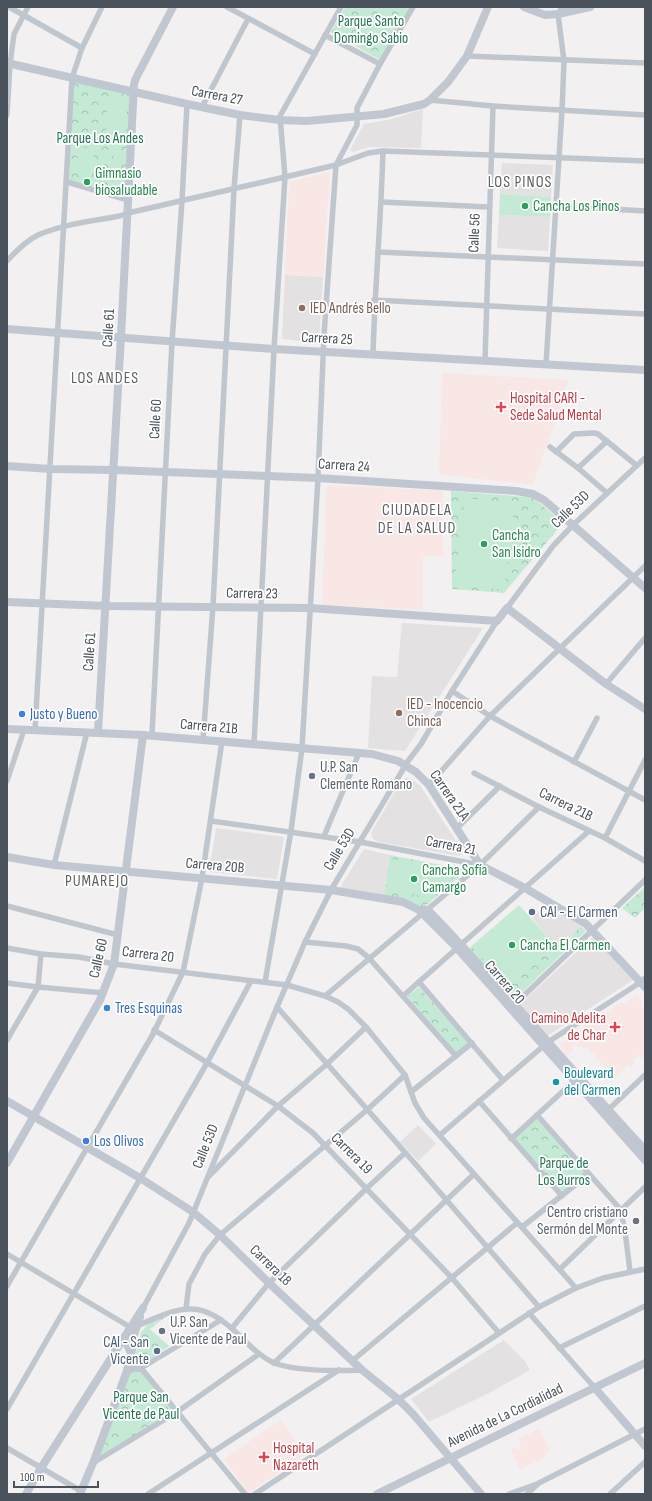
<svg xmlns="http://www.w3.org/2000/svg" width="652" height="1501" font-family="'Sofia Sans Condensed',sans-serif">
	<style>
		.education { fill: #e3e1e1 }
		.medical { fill: #f8e7e4 }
		.park { fill: url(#park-crowns) }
		.garden { fill: #c4ead6 }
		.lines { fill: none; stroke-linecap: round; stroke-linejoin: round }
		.street { stroke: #c0c6cd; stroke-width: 5.5 }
		.secondary { stroke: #c0c7d1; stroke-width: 8 }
		.leisure-dot { fill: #2e9e5b; stroke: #fff; stroke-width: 1.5 }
		.education-dot { fill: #8d6e63; stroke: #fff; stroke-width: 1.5 }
		.health-dot { fill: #e0444e; stroke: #fff; stroke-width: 1.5 }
		.shop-dot { fill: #3f7fe0; stroke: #fff; stroke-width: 1.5 }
		.worship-dot { fill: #6b7280; stroke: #fff; stroke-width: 1.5 }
		.service-dot { fill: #5c6f8a; stroke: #fff; stroke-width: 1.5 }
		.culture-dot { fill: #0f9aa8; stroke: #fff; stroke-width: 1.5 }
		.labels { text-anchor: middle; stroke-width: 3.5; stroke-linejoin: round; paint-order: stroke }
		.park-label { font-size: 15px; fill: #237452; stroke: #fff }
		.street-label { font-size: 15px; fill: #4a525b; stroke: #fff }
		.leisure-label { font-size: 15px; fill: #27864d; stroke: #fff; text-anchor: start }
		.education-label { font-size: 15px; fill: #785e54; stroke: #fff; text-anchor: start }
		.health-label { font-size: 15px; fill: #be3a42; stroke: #fff; text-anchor: start }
		.shop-label { font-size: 15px; fill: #366cbe; stroke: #fff; text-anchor: start }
		.worship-label { font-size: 15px; fill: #5b616d; stroke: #fff; text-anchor: start }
		.service-label { font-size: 15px; fill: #4e5e75; stroke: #fff; text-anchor: start }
		.culture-label { font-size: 15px; fill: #0d838f; stroke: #fff; text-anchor: start }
		.neighbourhood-label { font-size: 16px; letter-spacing: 1px; fill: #5d6064; stroke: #fff }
	</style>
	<defs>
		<pattern id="park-crowns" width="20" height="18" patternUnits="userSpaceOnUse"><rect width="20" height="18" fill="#c4ead6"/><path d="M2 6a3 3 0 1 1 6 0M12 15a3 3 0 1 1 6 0" fill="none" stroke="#a1c0b1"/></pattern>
	</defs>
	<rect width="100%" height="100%" fill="#f2f0f0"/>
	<!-- education -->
	<g class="education">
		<polygon points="423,109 421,148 369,147 353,152 350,150 364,124 392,119"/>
		<polygon points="502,163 553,165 551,197 500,194"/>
		<polygon points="499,215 550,217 548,251 497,248"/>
		<polygon points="285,275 323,277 319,343 282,339"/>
		<polygon points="402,623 483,628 405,751 368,748 372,676 397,677"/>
		<polygon points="407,777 420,785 423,790 463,852 462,855 459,856 379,842 373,839 371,833 401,781"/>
		<polygon points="216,828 284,837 277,879 209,872"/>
		<polygon points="364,849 390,855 384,896 339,889"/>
		<polygon points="545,904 580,926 566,947 552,942 532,918"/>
		<polygon points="593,937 633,980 547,1036 520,1004"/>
		<polygon points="418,1125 436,1144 418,1161 400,1142"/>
		<polygon points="504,1340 524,1360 530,1370 491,1392 429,1422 411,1399"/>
	</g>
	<!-- medical -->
	<g class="medical">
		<polygon points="330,172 323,277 285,275 289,182"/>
		<polygon points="442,373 569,380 533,485 439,474"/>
		<polygon points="327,485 443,491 443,556 423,556 423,610 322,605"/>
		<polygon points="637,995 643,1001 639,1005 645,1011 645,1048 643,1049 645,1052 645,1061 639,1055 632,1061 635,1063 630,1067 628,1065 615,1077 587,1047 585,1049 580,1045 577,1047 574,1044 572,1047 574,1050 566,1056 559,1045 622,1002 624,1004"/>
		<polygon points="281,1420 304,1455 248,1493 224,1459"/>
		<polygon points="540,1429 550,1451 544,1454 546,1457 520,1469 511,1450 516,1448 517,1450 522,1448 518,1439"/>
	</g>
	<!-- park -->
	<g class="park">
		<polygon points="345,7 410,7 380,60 331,32"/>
		<polygon points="74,81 131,94 127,194 69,181"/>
		<polygon points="451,491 515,496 534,498 563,523 504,593 452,589"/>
		<polygon points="390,855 467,870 422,909 384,896"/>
		<polygon points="645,887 645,908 635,918 622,908"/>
		<polygon points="519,905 552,942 565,947 580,926 586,931 515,999 467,950"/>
		<polygon points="419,987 468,1043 456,1053 407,996"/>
		<polygon points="534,1116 586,1173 562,1192 512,1136"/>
		<polygon points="163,1316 164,1318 150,1329 169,1346 139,1368 174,1411 94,1462 133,1364 141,1332 149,1323"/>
	</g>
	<!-- garden -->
	<g class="garden">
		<polygon points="380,20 384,34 359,41 355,27"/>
		<polygon points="107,101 127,103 126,134 106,134"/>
		<polygon points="78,147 94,148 93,174 77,174"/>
		<polygon points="118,148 124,151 125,157 119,171 114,173 112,172 110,164"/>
		<polygon points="500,194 551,197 550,217 499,215"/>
		<polygon points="465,498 515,504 504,590 454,584"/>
		<polygon points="392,859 442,867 435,898 386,890"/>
		<polygon points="519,907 551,942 505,984 473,948"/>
		<polygon points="556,1153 575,1173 563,1184 544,1164"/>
		<polygon points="146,1382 167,1409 147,1425 126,1398"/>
		<polygon points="121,1414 133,1418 126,1437 113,1432"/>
	</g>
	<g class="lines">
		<!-- street -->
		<g class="street">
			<polyline points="9,7 82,48"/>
			<polyline points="227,7 315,54"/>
			<polyline points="325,35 380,64"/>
			<polyline points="467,56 645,63"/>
			<polyline points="430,100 493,106 645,115"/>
			<polyline points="202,107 248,19"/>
			<polyline points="7,115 10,64 14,34 28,7"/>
			<polyline points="67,182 128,200"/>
			<polyline points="381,202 489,207"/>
			<polyline points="557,206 645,211"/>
			<polyline points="378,252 645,264"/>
			<path d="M7 261C16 251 26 241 38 235 64 224 93 221 120 216L128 213 285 177 336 165 368 153 383 151 645 161"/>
			<polyline points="374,300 645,314"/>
			<path d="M373 354C375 286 381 219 383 151"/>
			<polyline points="485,360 493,106"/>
			<polyline points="546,364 562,110 564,61 558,14 562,7"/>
			<polyline points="550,447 578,468 607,493"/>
			<polyline points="556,452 574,434 594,433 598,434 636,465"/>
			<polyline points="578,468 607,441"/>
			<polyline points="507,608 553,546 573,525 645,458"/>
			<polyline points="606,684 645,638"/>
			<polyline points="452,691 490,716 645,800"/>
			<polyline points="35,730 72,78 82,48 102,7"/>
			<polyline points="152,735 172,342 182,201 187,104"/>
			<polyline points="203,740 213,606 234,189 240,115"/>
			<polyline points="254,744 274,349 285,177 280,116 341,7"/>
			<polyline points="574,762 597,718"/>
			<polyline points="474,773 539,807 605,838 645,861"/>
			<polyline points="7,781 24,730"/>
			<polyline points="429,785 490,716 645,566"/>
			<polyline points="211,821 360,842 480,865"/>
			<polyline points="457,828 500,786"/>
			<polyline points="324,836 359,753"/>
			<polyline points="605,838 645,760"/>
			<polyline points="54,865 87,732"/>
			<polyline points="7,906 118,935"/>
			<polyline points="305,942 346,946 358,949 369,958 456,1056"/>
			<polyline points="7,948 41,954 79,957 114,964 287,985 325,996 338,1002 348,1009 366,1027 405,1075 415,1103 424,1118 576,1288"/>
			<polyline points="265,982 291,831 302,748 318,478 324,335 336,165 357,125 357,108 380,64 413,7"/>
			<polyline points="419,982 503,1080"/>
			<polyline points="7,983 38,987 104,993"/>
			<polyline points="325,996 480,865 539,807"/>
			<polyline points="403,996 589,831"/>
			<polyline points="515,1004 645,880"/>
			<polyline points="277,1007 417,1166 539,1307"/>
			<polyline points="154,1030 278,1106 313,1133 452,1278 499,1333"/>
			<polyline points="7,1040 38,987 41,954"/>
			<polyline points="411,1092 472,1043"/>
			<polyline points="479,1101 562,1196"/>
			<polyline points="607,1111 645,1075"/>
			<polyline points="537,1115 621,1210 626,1239 630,1271"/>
			<polyline points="440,1135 548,1042 641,982 645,978"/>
			<polyline points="511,1139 574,1081"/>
			<polyline points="209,1176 278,1106 327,1064 366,1027"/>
			<polyline points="522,1227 589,1174"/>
			<polyline points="7,1254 130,1327"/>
			<polyline points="560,1269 645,1187"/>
			<polyline points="7,1286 153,1034 183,972 202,878 222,741"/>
			<polyline points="143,1308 189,1223 277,1007 305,942 331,890 408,761 421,744 452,691 497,621"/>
			<polyline points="186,1308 189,1284 205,1254 220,1235 368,1109 405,1075"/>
			<polyline points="529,1313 594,1387"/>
			<path d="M137 1326C184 1305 201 1298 241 1337 251 1347 261 1357 274 1363 296 1371 338 1371 362 1370"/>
			<polyline points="232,1328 269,1283 367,1188 405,1153"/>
			<polyline points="126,1336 126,1345 131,1356 245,1494"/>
			<polyline points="559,1348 645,1306"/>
			<polyline points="352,1361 517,1223"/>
			<polyline points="274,1363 474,1174"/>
			<polyline points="141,1368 221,1320"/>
			<polyline points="7,1409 207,1063 251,981"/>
			<polyline points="7,1448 81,1491"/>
			<polyline points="93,1463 177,1412 259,1354"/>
			<polyline points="148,1494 339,1370"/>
			<polyline points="255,1494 539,1307 576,1288 603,1278 645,1269"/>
			<polyline points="509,1494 537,1484"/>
			<polyline points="527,1494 539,1483 645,1429"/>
			<polyline points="610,1494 645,1462"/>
		</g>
		<!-- secondary -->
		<g class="secondary">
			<polyline points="524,7 545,15 558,14 590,7"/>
			<polyline points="7,63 187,104 240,115 280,120 307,121 384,114 424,104 430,100 448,82 467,56 488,7"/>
			<polyline points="7,329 274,349 645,370"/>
			<polyline points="7,466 51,469 114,470 318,478 516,491 533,494 544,500 645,588"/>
			<polyline points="7,602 106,606 309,608 497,621 507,608 606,684 645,709"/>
			<polyline points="7,729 143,735 372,754 398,761 416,772 429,785 480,865 525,888 586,924 645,987"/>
			<polyline points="98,732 121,337 134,84 136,78 173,7"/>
			<polyline points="7,857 54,865 331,890 403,902 419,910 457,948 645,1160"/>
			<path d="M419 910H428C503 987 571 1071 645 1150"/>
			<polyline points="7,1101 140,1178 193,1212 220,1235 269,1283 362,1370 398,1399 413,1414 481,1494"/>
			<polyline points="7,1163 100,1000 114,964 143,735"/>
			<polyline points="127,1371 133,1368 141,1368"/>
			<polyline points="594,1387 645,1446"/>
			<polyline points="26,1494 41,1468 143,1308"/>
			<polyline points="80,1494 95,1458 127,1371 131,1356 134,1335 140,1317"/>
			<polyline points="377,1494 645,1363"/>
		</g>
	</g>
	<!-- markers -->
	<g class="leisure-dot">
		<circle cx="87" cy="182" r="4"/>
		<circle cx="525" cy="206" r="4"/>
		<circle cx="484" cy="544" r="4"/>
		<circle cx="414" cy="879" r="4"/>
		<circle cx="512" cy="945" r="4"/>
	</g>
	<g class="education-dot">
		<circle cx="302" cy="308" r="4"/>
		<circle cx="399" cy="713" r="4"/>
	</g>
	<g class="health-dot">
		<path d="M499 401h4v4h4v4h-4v4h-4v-4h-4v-4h4z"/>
		<path d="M613 1021h4v4h4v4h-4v4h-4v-4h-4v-4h4z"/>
		<path d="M262 1451h4v4h4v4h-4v4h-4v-4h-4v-4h4z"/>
	</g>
	<g class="shop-dot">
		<circle cx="22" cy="714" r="4"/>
		<circle cx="107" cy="1008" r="4"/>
		<circle cx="86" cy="1141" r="4"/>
	</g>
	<g class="worship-dot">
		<circle cx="312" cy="776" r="4"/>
		<circle cx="636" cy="1221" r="4"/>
		<circle cx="162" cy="1331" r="4"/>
	</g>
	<g class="service-dot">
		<circle cx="532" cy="912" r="4"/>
		<circle cx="157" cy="1351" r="4"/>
	</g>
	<circle class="culture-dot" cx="556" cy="1082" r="4"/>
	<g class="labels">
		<!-- park labels -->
		<g class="park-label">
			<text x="371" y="26">Parque Santo<tspan x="371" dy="17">Domingo Sabio</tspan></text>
			<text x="100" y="143">Parque Los Andes</text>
			<text x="564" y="1168">Parque de<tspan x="564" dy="17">Los Burros</tspan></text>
			<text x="141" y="1402">Parque San<tspan x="141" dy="17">Vicente de Paul</tspan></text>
		</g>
		<!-- street labels -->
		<g class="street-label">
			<text transform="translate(217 95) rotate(11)" y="5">Carrera 27</text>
			<text transform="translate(474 233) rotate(-88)" y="5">Calle 56</text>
			<text transform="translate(108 328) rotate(-87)" y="5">Calle 61</text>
			<text transform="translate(327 338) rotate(3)" y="5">Carrera 25</text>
			<text transform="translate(155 419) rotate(-87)" y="5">Calle 60</text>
			<text transform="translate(344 465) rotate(4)" y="5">Carrera 24</text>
			<text transform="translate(570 509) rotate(-44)" y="5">Calle 53D</text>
			<text transform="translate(252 593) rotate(1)" y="5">Carrera 23</text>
			<text transform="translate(89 652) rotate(-86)" y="5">Calle 61</text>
			<text transform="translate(209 726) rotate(5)" y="5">Carrera 21B</text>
			<text transform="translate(450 795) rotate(55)" y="5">Carrera 21A</text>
			<text transform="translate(566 804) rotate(26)" y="5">Carrera 21B</text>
			<text transform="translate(451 845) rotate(11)" y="5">Carrera 21</text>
			<text transform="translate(339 849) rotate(-59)" y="5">Calle 53D</text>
			<text transform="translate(215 865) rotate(5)" y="5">Carrera 20B</text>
			<text transform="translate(148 954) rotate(7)" y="5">Carrera 20</text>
			<text transform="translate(98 958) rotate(-77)" y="5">Calle 60</text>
			<text transform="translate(505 982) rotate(49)" y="5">Carrera 20</text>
			<text transform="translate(205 1146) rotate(-68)" y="5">Calle 53D</text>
			<text transform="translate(352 1153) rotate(45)" y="5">Carrera 19</text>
			<text transform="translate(271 1265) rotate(44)" y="5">Carrera 18</text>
			<text transform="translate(505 1415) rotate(-26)" y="5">Avenida de La Cordialidad</text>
		</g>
		<!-- leisure labels -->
		<g class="leisure-label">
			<text x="95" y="178">Gimnasio<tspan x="95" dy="17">biosaludable</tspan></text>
			<text x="533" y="211">Cancha Los Pinos</text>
			<text x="492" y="540">Cancha<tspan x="492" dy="17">San Isidro</tspan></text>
			<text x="422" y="875">Cancha Sofía<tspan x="422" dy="17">Camargo</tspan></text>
			<text x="520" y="950">Cancha El Carmen</text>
		</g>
		<!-- education labels -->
		<g class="education-label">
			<text x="310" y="313">IED Andrés Bello</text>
			<text x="407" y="709">IED - Inocencio<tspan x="407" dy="17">Chinca</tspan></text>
		</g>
		<!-- health labels -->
		<g class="health-label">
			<text x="510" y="403">Hospital CARI -<tspan x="510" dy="17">Sede Salud Mental</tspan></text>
			<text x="606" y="1023" text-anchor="end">Camino Adelita<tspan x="606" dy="17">de Char</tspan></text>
			<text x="273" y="1453">Hospital<tspan x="273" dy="17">Nazareth</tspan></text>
		</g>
		<!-- shop labels -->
		<g class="shop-label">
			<text x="30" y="719">Justo y Bueno</text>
			<text x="115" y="1013">Tres Esquinas</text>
			<text x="94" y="1146">Los Olivos</text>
		</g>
		<!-- worship labels -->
		<g class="worship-label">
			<text x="320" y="772">U.P. San<tspan x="320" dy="17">Clemente Romano</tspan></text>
			<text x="628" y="1217" text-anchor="end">Centro cristiano<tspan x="628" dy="17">Sermón del Monte</tspan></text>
			<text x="170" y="1327">U.P. San<tspan x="170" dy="17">Vicente de Paul</tspan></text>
		</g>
		<!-- service labels -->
		<g class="service-label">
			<text x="540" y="917">CAI - El Carmen</text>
			<text x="149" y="1347" text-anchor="end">CAI - San<tspan x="149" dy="17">Vicente</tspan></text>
		</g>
		<!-- culture labels -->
		<g class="culture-label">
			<text x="564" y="1078">Boulevard<tspan x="564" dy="17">del Carmen</tspan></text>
		</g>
		<!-- neighbourhood labels -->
		<g class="neighbourhood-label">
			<text x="520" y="187">LOS PINOS</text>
			<text x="105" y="383">LOS ANDES</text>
			<text x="417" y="515">CIUDADELA<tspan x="417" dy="18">DE LA SALUD</tspan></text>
			<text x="97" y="886">PUMAREJO</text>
		</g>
	</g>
	<!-- border -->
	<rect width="652" height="1501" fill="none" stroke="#4a525b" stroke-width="16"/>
	<!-- scale -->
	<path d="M14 1481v6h84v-6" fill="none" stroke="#4a525b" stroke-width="2"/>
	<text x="20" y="1481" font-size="12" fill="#4a525b" stroke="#ffffff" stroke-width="3" paint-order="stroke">100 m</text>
</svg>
